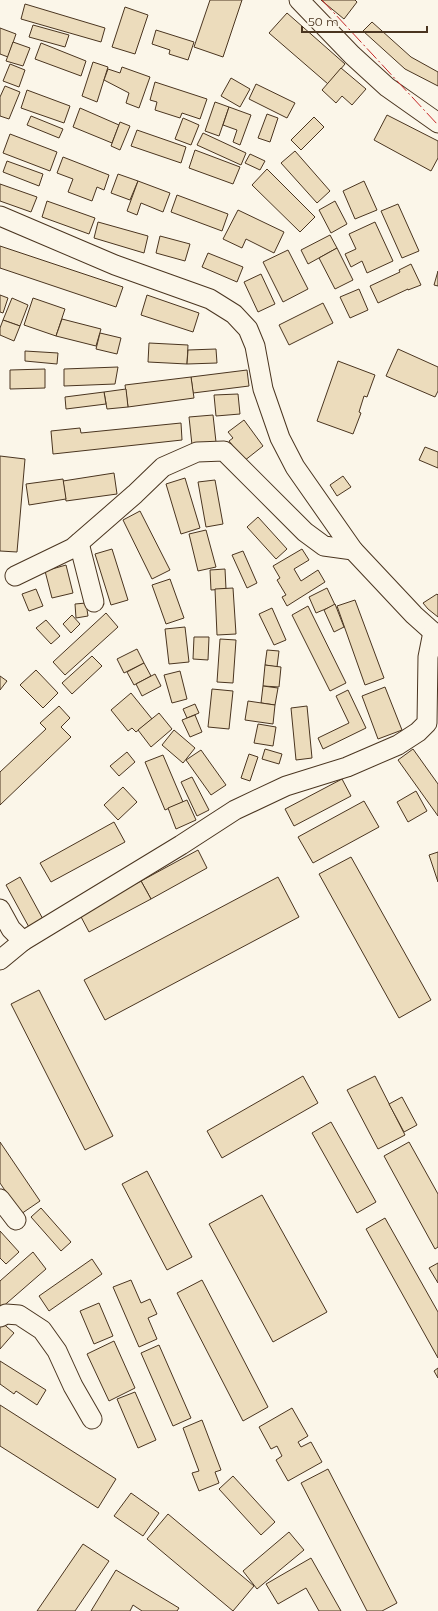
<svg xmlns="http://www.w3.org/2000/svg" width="438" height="1611" font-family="Montserrat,sans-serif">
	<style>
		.building { fill: #ecdcbc; stroke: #4a3520 }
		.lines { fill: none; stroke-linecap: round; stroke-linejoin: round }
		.minor-casing { stroke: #4a3520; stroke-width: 21 }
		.minor { stroke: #fbf6e9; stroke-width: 19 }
		.power { stroke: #c62828; stroke-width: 1; stroke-dasharray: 14 3 2 3; stroke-linecap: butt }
	</style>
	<rect width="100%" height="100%" fill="#fbf6e9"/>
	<!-- building -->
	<g class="building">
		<polygon points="210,0 242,0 223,57 194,47"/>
		<polygon points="321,0 355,0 357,2 344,19"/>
		<polygon points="25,4 105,28 101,42 21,19"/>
		<polygon points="125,7 148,15 135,54 112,47"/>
		<polygon points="287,13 345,64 328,84 269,33"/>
		<polygon points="372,22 411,57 438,72 438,86 405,69 363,31"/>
		<polygon points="33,25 69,35 65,47 29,37"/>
		<polygon points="0,28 16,34 8,57 0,54"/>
		<polygon points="156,30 194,42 188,60 169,54 170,50 152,44"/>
		<polygon points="13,42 30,48 23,66 6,61"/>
		<polygon points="41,43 86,61 81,76 35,59"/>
		<polygon points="93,62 108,67 97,102 82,96"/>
		<polygon points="10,64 25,70 19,87 3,81"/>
		<polygon points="122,67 150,77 139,108 126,103 129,93 104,80 108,69 120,73"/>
		<polygon points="341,68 366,89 352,105 342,96 336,103 322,90"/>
		<polygon points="231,78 250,89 240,107 221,96"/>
		<polygon points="155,82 207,99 200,119 182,113 180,118 155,110 157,102 150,100"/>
		<polygon points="256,84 295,103 287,118 249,99"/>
		<polygon points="5,86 20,92 9,119 0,116 0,97"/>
		<polygon points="27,90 70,106 64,123 21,108"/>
		<polygon points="215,102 229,107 219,136 205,131"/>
		<polygon points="229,107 251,115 240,145 233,142 237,130 223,125"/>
		<polygon points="80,108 119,125 112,143 73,127"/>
		<polygon points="267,114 278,118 270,142 258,138"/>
		<polygon points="387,115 438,141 438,158 431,171 374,140"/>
		<polygon points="31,116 63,129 59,138 27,125"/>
		<polygon points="314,117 324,127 301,150 291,140"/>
		<polygon points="183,118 199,125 191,145 175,139"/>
		<polygon points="120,122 130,126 120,150 111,146"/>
		<polygon points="137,130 186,147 181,163 131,146"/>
		<polygon points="203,133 246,153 241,165 197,145"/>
		<polygon points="10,134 57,152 50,171 3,153"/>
		<polygon points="195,150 240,167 233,184 189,168"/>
		<polygon points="295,151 330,191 317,203 281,163"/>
		<polygon points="250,154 265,161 260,170 245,163"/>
		<polygon points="63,157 109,175 104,190 97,187 92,201 68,192 73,179 57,173"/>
		<polygon points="7,161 43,174 39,186 3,172"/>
		<polygon points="267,169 315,217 300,232 252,185"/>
		<polygon points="118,174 138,181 130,200 111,193"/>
		<polygon points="138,181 170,193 163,212 141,203 137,215 127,211"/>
		<polygon points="364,181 377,210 355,219 343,191"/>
		<polygon points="0,184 37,197 31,212 0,201"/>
		<polygon points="177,195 228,214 222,231 171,212"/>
		<polygon points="47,201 95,218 89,234 42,217"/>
		<polygon points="335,201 347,224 331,233 319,210"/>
		<polygon points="398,204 419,251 402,258 381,211"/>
		<polygon points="238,210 284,232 274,253 246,239 242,248 223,239"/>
		<polygon points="98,222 148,236 144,253 94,238"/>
		<polygon points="375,222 393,261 367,273 362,261 351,267 345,254 356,249 349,234"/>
		<polygon points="330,235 337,248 308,264 301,250"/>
		<polygon points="160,236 190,244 185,261 156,253"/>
		<polygon points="0,246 123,287 116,307 0,268"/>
		<polygon points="337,248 353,280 335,289 319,258"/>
		<polygon points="288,250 308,289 283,302 263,262"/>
		<polygon points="208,253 243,267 237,282 202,267"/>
		<polygon points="411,264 421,285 408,290 408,289 378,303 370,286 400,272 399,270"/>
		<polygon points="438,271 438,286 434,285"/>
		<polygon points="261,274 275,304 258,312 244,282"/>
		<polygon points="359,289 368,310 350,318 340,297"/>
		<polygon points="0,295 8,298 3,313 0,312"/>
		<polygon points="147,295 199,313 193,332 141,315"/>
		<polygon points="12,298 28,305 20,326 3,320"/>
		<polygon points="33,298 65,309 56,336 24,325"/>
		<polygon points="323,303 333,323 289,345 279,325"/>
		<polygon points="62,319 101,329 96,346 56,336"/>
		<polygon points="3,320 20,326 14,341 0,335 0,328"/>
		<polygon points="100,333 121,338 117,354 96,349"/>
		<polygon points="149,343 188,345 187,364 148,362"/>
		<polygon points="216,349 217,363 187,364 188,350"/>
		<polygon points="398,349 438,367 438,391 435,397 386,376"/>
		<polygon points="25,351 58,353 57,364 25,361"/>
		<polygon points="338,361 375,375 367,397 364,396 359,412 361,413 353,434 317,421"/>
		<polygon points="118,367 115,384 64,386 64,369"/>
		<polygon points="45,369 45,388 10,389 10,370"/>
		<polygon points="247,370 249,386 193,393 191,377"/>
		<polygon points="191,377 194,398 128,407 125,385"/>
		<polygon points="126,389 128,407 107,409 104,392"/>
		<polygon points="104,392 106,404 66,409 65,397"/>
		<polygon points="238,394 240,414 216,416 214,395"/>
		<polygon points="213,415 216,442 192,445 189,417"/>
		<polygon points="244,420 263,446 244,461 229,441 233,438 228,432"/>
		<polygon points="181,423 182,440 53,454 51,431 80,428 81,433"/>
		<polygon points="425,447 438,452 438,468 419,460"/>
		<polygon points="0,456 25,459 17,552 0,551"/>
		<polygon points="114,473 117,494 66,501 63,481"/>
		<polygon points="343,476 351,487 337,496 330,485"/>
		<polygon points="185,478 200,528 181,534 166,484"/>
		<polygon points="63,479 66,499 29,505 26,484"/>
		<polygon points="215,480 223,524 206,527 198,482"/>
		<polygon points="140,511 170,570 152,579 123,520"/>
		<polygon points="258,517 287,549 276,559 247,527"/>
		<polygon points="206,530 216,567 198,571 189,534"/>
		<polygon points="112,549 128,600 111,605 95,554"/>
		<polygon points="302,549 309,560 294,569 301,581 318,570 325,582 287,606 282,597 286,595 277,580 280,578 273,566"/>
		<polygon points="243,551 257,583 247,588 232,555"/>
		<polygon points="66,565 73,593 52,598 45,571"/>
		<polygon points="225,569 226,589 211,590 210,570"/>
		<polygon points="170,579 184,618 166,624 152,585"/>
		<polygon points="233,588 236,634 217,635 215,589"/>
		<polygon points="327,588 335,605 316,613 309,597"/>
		<polygon points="36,589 43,606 29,611 22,594"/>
		<polygon points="437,594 438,595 438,617 428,609 423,603"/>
		<polygon points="355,600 384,678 365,685 337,606"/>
		<polygon points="86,603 88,616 76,618 75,604"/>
		<polygon points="335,604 344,627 334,632 324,610"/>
		<polygon points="308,606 346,683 330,691 292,615"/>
		<polygon points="272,608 286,640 274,645 259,614"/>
		<polygon points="106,613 118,627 65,675 53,662"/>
		<polygon points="72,615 80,624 71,633 63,624"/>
		<polygon points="46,620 60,636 51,644 36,628"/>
		<polygon points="185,627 189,662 169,664 165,629"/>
		<polygon points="194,637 209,637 208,660 193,659"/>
		<polygon points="220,639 236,640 233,683 217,682"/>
		<polygon points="137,649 144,663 124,673 117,659"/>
		<polygon points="267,650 279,651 277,667 265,665"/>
		<polygon points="92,656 102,666 72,694 62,683"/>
		<polygon points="144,663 151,676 134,685 127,672"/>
		<polygon points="265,665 281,667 279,687 263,686"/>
		<polygon points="36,670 58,693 43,708 20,685"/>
		<polygon points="180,671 187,699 172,703 164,675"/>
		<polygon points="155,674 161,686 142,696 136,684"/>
		<polygon points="0,676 7,681 0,690"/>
		<polygon points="263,686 278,688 275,705 261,703"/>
		<polygon points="385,687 402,730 378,739 362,696"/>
		<polygon points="212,689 233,691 229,729 208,727"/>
		<polygon points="348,690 366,728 323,749 318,738 349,723 336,696"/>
		<polygon points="131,693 152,719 136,732 132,728 128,731 111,710"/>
		<polygon points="248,701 275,705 273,724 245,720"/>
		<polygon points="195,704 199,713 187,718 183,709"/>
		<polygon points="59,706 70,718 61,727 71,737 0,805 0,772 46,729 40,723"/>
		<polygon points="307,706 312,758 296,760 291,708"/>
		<polygon points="159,713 172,729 151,747 138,730"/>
		<polygon points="195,715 202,732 190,737 182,720"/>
		<polygon points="258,724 276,727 273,746 254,743"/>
		<polygon points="174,730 195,748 183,763 162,745"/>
		<polygon points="265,749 282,754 279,764 262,759"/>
		<polygon points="413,749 438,784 438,816 398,760"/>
		<polygon points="201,750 226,785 211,795 186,760"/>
		<polygon points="127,752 135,762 119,776 110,766"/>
		<polygon points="249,754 258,757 250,781 241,778"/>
		<polygon points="163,755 183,802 165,810 145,762"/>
		<polygon points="192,777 209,810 197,816 181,782"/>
		<polygon points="342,779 351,796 294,826 285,809"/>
		<polygon points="123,787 137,802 118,820 104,805"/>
		<polygon points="416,791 427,811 408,822 397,802"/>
		<polygon points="187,800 196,820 176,829 168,808"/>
		<polygon points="364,801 379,827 313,863 298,837"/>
		<polygon points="114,822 125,842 51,882 40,863"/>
		<polygon points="198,850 207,868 151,899 141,881"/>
		<polygon points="438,852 438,882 429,855"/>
		<polygon points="351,857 431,1000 399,1018 319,874"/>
		<polygon points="20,877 44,921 30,929 6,885"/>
		<polygon points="278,877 299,917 105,1020 84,980"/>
		<polygon points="141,881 151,899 89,932 79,913"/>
		<polygon points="39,990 113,1136 85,1150 11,1004"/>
		<polygon points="303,1076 318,1103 222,1158 207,1131"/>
		<polygon points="375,1076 405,1135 378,1149 347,1090"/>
		<polygon points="402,1097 417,1125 404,1132 389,1104"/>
		<polygon points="331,1122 376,1202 357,1213 312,1133"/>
		<polygon points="0,1142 40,1201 21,1214 0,1183"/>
		<polygon points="409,1142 438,1194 438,1247 435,1249 384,1156"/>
		<polygon points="147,1171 192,1257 167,1270 122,1184"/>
		<polygon points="262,1195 327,1312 273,1342 209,1224"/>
		<polygon points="41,1208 71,1242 61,1251 31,1217"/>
		<polygon points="385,1218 438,1312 438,1358 366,1229"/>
		<polygon points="0,1231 19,1252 6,1264 0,1258"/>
		<polygon points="33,1252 46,1269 0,1309 0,1281"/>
		<polygon points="92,1259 102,1274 49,1311 39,1296"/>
		<polygon points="438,1263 438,1283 429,1268"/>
		<polygon points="131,1280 141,1303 150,1299 157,1314 148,1318 157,1339 139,1347 113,1287"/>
		<polygon points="202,1280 268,1407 243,1421 177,1293"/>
		<polygon points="99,1303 113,1336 94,1344 80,1311"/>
		<polygon points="0,1321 14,1333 0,1349"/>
		<polygon points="114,1341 135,1388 109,1401 87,1354"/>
		<polygon points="159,1345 191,1418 173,1426 141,1353"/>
		<polygon points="0,1361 46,1390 37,1405 16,1391 14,1394 0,1384"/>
		<polygon points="438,1368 438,1378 434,1371"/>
		<polygon points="135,1392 156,1440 138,1448 117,1399"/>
		<polygon points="0,1405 116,1479 98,1508 0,1446"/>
		<polygon points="292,1408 308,1436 298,1442 301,1447 311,1442 322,1462 288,1481 276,1460 282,1456 277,1446 271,1449 259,1427"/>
		<polygon points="202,1420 221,1470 215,1472 219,1483 199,1491 192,1473 199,1471 183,1428"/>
		<polygon points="328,1469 397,1603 382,1611 367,1611 301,1483"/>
		<polygon points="233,1476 275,1522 261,1535 219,1489"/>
		<polygon points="131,1493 159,1513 143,1536 114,1516"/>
		<polygon points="168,1514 254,1586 233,1611 147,1539"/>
		<polygon points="289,1532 304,1550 257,1589 243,1571"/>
		<polygon points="83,1544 109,1561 75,1611 37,1611"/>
		<polygon points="311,1558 341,1611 319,1611 306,1588 278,1604 266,1584"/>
		<polygon points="116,1570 179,1608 177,1611 142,1611 133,1605 130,1611 91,1611"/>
	</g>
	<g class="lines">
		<defs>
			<g id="minor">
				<polyline points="299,0 352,55 387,87 438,123"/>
				<polyline points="0,216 115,265 210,299 234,314 248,329 255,346 263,389 280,438 295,467 353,550 414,615 433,632 438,634"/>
				<polyline points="79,543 94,602"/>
				<polyline points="15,576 73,548 135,494 163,467 197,452 224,451 305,532 324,546 353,550"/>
				<polyline points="0,909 11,929 23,941 181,845 235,810 286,786 347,767 398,745 418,732 427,723 428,657 433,632"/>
				<polyline points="0,960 23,941"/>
				<polyline points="0,1199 16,1220"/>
				<polyline points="0,1317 6,1314 19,1315 42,1330 57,1351 73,1386 92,1419"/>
			</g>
		</defs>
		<!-- minor casing -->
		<use href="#minor" class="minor-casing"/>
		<!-- minor -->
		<use href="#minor" class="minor"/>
		<!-- power -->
		<polyline class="power" points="322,0 438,125"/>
	</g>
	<!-- scale -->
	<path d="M302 26v6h125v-6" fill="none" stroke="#4a3520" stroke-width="2"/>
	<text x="308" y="26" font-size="12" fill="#4a3520" stroke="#fbf6e9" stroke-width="3" paint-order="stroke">50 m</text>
</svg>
